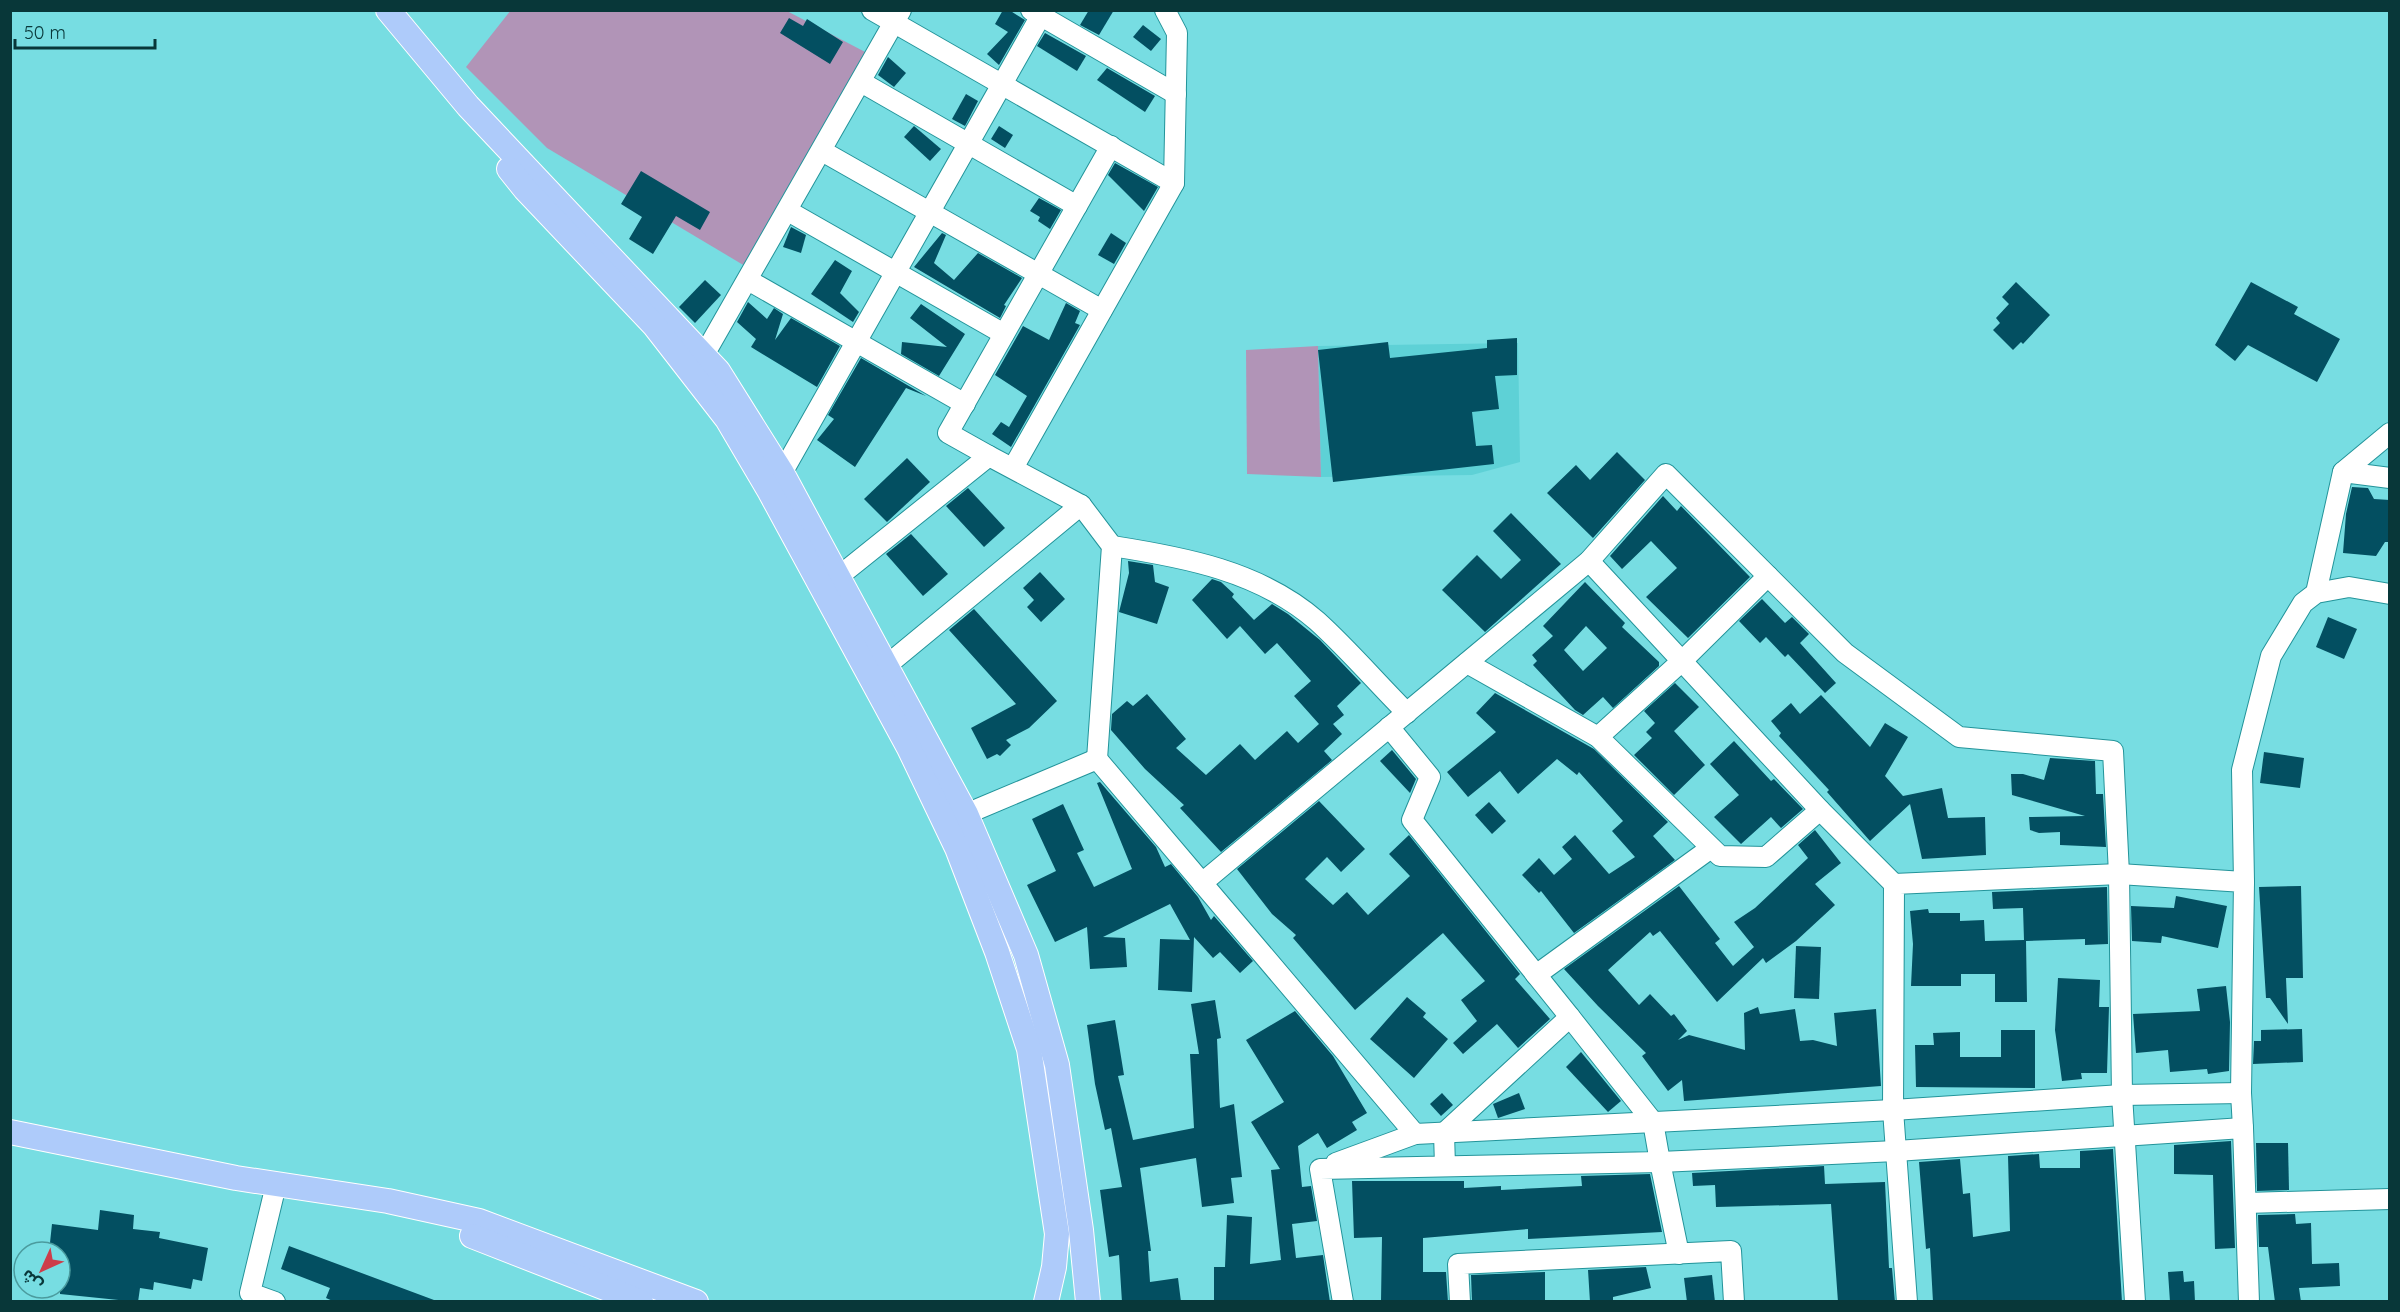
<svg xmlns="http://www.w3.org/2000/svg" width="2400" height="1312" font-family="Quicksand,'Noto Sans Arabic',sans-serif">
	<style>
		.built { fill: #5ed1d6 }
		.green { fill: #b194b7 }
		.building { fill: #034f61; fill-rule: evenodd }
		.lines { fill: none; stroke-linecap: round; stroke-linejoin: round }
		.minor-casing { stroke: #23949a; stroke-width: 22 }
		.major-casing { stroke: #fff; stroke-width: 26 }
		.minor { stroke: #fff; stroke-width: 20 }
		.major { stroke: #aecbfa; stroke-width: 24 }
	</style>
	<rect width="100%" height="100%" fill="#77dde2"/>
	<!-- built -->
	<polygon class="built" points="1518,343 1520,462 1472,475 1321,477 1318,346"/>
	<!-- green -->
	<g class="green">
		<polygon points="511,10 787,11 867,53 745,266 547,148 466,67"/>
		<polygon points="1318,346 1321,477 1247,474 1246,350"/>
	</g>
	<!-- building -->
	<g class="building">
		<polygon points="1003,10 1009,10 1025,20 999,65 987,54 1008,32 995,24"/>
		<polygon points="1089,10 1114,10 1099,35 1080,25"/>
		<polygon points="789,18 803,26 807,19 843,42 830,64 780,33"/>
		<polygon points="1143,25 1161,39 1151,51 1133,37"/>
		<polygon points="1045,33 1086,56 1077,71 1037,46"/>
		<polygon points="888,57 906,73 894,87 878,75"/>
		<polygon points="1107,68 1155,96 1145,112 1097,80"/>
		<polygon points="966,94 978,101 965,126 952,119"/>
		<polygon points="914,126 941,149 930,161 904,137"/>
		<polygon points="999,126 1013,135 1005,148 991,139"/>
		<polygon points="1115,163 1158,187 1144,211 1108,175"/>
		<polygon points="641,171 710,212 700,230 676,216 653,254 629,239 642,217 621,204"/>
		<polygon points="1039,198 1061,210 1050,229 1038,221 1040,217 1030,211"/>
		<polygon points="791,227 806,235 801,253 783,247"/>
		<polygon points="942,233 946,235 934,263 954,280 978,253 1022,278 1004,305 1006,306 1000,318 914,267"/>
		<polygon points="1111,233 1126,243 1114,264 1098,255"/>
		<polygon points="835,260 852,271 840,293 859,312 853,322 811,294"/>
		<polygon points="705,280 721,295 695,323 679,307"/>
		<polygon points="2016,282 2050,315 2023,344 2021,342 2013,350 1993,330 2000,323 1996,318 2009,304 2002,297"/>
		<polygon points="2251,282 2298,307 2294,314 2340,339 2317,382 2248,345 2235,361 2215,345"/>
		<polygon points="748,302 767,319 774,308 783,314 775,340 791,318 840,346 817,387 751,347 756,339 737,322"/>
		<polygon points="1066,303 1080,311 1075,323 1080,325 1011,447 992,434 1001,422 1009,427 1027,396 995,375 1023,326 1049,340"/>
		<polygon points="921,304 965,334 939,376 901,354 902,342 947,347 910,318"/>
		<polygon points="1517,338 1517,375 1495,376 1499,409 1472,412 1476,446 1492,445 1494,464 1333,482 1318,350 1388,342 1390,358 1487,348 1487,340"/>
		<polygon points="861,358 926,396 906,388 855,467 817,440 834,419 828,415"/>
		<polygon points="1617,452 1645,480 1593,538 1547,493 1576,465 1590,480"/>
		<polygon points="907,458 930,482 887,522 864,499"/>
		<polygon points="2352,487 2368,488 2374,499 2390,500 2390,542 2385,542 2376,556 2343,553 2346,514"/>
		<polygon points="968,488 1005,528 984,547 946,506"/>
		<polygon points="1663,496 1677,511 1681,506 1750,577 1688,638 1646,597 1677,568 1651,541 1622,569 1610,556"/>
		<polygon points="1511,513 1561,564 1485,632 1442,590 1477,555 1501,579 1521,560 1493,531"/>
		<polygon points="911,534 948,574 923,596 886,554"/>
		<polygon points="1128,561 1153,565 1155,582 1169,587 1157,624 1119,612 1129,573"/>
		<polygon points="1040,572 1065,599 1041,622 1027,607 1034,600 1023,588"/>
		<polygon points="1212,579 1221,582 1234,594 1232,597 1254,620 1272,604 1288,614 1320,640 1361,683 1337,706 1344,715 1333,724 1342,734 1324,751 1332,760 1221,852 1180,808 1184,805 1145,769 1111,730 1112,714 1127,701 1133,706 1147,694 1186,739 1176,748 1206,775 1240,744 1255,760 1287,731 1298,743 1319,724 1294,696 1311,681 1277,643 1265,654 1240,626 1227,639 1192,600"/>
		<path d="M1585 582 1625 623 1622 627 1659 662V666L1613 708 1603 697 1583 715 1575 710 1533 665 1537 661 1532 655 1553 636 1543 626ZM1586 626 1607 648 1583 671 1564 650Z"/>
		<polygon points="1762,599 1785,623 1792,617 1809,634 1800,643 1836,683 1825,693 1788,654 1785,657 1766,637 1760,643 1739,621"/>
		<polygon points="974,609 1057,701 1029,728 1006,740 1011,745 1000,756 997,754 987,759 971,728 1016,704 949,630"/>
		<polygon points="2328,617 2357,629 2344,659 2316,647"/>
		<polygon points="1675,683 1699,707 1674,731 1705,765 1674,795 1634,755 1652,738 1646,732 1655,723 1644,711"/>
		<polygon points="1495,693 1594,749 1668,822 1653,836 1675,860 1574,933 1541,891 1539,893 1522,875 1539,858 1554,875 1572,859 1562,847 1575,835 1609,874 1635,857 1612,831 1623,821 1579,772 1577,775 1557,759 1518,794 1500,771 1468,797 1447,772 1496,732 1476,713"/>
		<polygon points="1821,695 1870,747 1885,723 1908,737 1885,776 1903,796 1942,788 1948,818 1985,817 1986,855 1922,859 1910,804 1870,841 1827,792 1829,790 1779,736 1781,733 1771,721 1791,703 1800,714"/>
		<polygon points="1734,741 1771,781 1774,779 1803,809 1781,828 1771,817 1741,844 1714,817 1739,795 1710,764"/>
		<polygon points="1392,750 1416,779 1410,793 1380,761"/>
		<polygon points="2264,752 2304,758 2300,788 2260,783"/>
		<polygon points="2050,758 2095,761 2096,794 2103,794 2106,847 2060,845 2060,832 2039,833 2030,830 2029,817 2085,816 2012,795 2011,774 2023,774 2044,780"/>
		<polygon points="1100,782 1156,847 1165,867 1171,864 1198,897 1211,920 1214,916 1253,961 1240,973 1220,952 1213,958 1194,937 1192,992 1158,990 1160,939 1190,940 1170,904 1103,937 1125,938 1127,967 1090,969 1087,927 1055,942 1027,885 1056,871 1032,819 1063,804 1084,850 1077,853 1094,887 1132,869 1097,783"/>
		<polygon points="1319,801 1365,849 1341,872 1327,857 1305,879 1333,905 1347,892 1368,915 1410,876 1389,854 1409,835 1520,974 1515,979 1550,1019 1518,1048 1497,1024 1463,1054 1453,1043 1477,1021 1461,1000 1485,981 1443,933 1355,1010 1293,938 1296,935 1272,914 1237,869"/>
		<polygon points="1489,802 1506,821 1492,834 1475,815"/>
		<polygon points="1815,830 1841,863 1815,884 1835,905 1796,941 1766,963 1763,958 1717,1002 1660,931 1653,936 1650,932 1608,970 1639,1005 1650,994 1671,1016 1674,1014 1687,1031 1678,1040 1689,1035 1745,1050 1744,1013 1758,1007 1760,1014 1795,1009 1800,1041 1813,1040 1837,1046 1834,1013 1876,1009 1881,1086 1684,1101 1682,1080 1668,1091 1642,1056 1646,1053 1598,1006 1564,969 1679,886 1720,939 1715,943 1733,966 1754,947 1734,922 1755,908 1808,858 1798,845"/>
		<polygon points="2301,886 2303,978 2286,978 2288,1024 2270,998 2266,998 2259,887"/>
		<polygon points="2107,887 2108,944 2085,945 2085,939 2026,941 2027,1002 1995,1002 1995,974 1961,974 1961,986 1911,986 1913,944 1910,911 1928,909 1929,913 1960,913 1960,921 1984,920 1985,941 2024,940 2023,908 1993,909 1992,892"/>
		<polygon points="2176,896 2227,906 2218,948 2162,936 2161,943 2132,941 2131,906 2174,908"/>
		<polygon points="1796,946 1821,947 1819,999 1794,998"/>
		<polygon points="2058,978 2100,980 2099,1007 2109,1007 2107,1073 2081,1073 2082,1079 2062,1081 2055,1030"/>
		<polygon points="2226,986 2230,1022 2229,1071 2208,1074 2207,1069 2170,1072 2168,1050 2136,1053 2133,1014 2200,1011 2197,989"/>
		<polygon points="1407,997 1426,1013 1423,1017 1448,1039 1414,1078 1370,1039"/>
		<polygon points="1215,1000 1221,1038 1217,1039 1220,1108 1234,1104 1242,1177 1231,1178 1234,1203 1202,1207 1196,1158 1140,1168 1151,1251 1148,1251 1150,1282 1178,1278 1181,1302 1122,1302 1119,1255 1109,1257 1100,1190 1122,1187 1111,1128 1105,1130 1095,1084 1087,1025 1115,1020 1124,1075 1118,1076 1133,1140 1194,1128 1190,1054 1199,1054 1191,1004"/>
		<polygon points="1295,1011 1333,1056 1367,1113 1352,1122 1357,1130 1327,1148 1318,1133 1298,1146 1302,1187 1311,1186 1317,1221 1292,1224 1296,1258 1323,1255 1330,1302 1214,1302 1214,1267 1225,1267 1227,1215 1252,1217 1250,1264 1281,1260 1271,1170 1280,1169 1251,1122 1284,1102 1246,1040"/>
		<polygon points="2302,1029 2303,1062 2253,1064 2254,1041 2261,1041 2261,1030"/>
		<polygon points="2001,1030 2035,1030 2035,1088 1916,1087 1915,1045 1934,1045 1933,1033 1960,1032 1960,1057 2001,1057"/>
		<polygon points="1581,1052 1621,1101 1608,1112 1566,1067"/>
		<polygon points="1442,1093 1453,1105 1441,1116 1430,1104"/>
		<polygon points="1519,1093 1525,1109 1498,1118 1493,1104"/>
		<polygon points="2231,1141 2235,1248 2215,1249 2213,1175 2174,1174 2174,1145"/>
		<polygon points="2256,1143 2288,1143 2289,1190 2257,1191"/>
		<polygon points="2113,1149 2122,1302 1933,1302 1930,1248 1926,1249 1919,1162 1960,1159 1963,1194 1970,1193 1973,1237 2010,1231 2008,1156 2039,1154 2040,1168 2080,1168 2080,1151"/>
		<polygon points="1824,1166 1825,1184 1885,1182 1889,1268 1892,1268 1895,1302 1838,1302 1831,1204 1716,1207 1715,1185 1693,1186 1692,1173"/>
		<polygon points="1650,1174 1662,1232 1528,1239 1528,1229 1423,1238 1423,1272 1446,1272 1448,1302 1381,1302 1382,1237 1354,1238 1352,1181 1464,1181 1464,1188 1501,1186 1501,1190 1582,1186 1581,1176"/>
		<polygon points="100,1210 134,1215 133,1229 160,1232 159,1238 208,1248 202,1281 193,1279 191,1289 154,1282 153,1290 140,1288 138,1302 60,1294 60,1252 49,1252 52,1224 98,1230"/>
		<polygon points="2295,1214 2296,1224 2311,1223 2312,1264 2339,1263 2340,1286 2299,1288 2301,1302 2275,1302 2268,1247 2259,1247 2258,1215"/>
		<polygon points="289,1246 434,1300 434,1302 335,1302 326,1298 330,1288 281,1269"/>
		<polygon points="1646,1267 1651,1288 1613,1297 1613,1302 1590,1302 1588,1270"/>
		<polygon points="2183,1271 2184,1282 2194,1281 2195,1302 2170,1302 2168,1272"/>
		<polygon points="1545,1272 1545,1302 1472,1302 1471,1275"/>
		<polygon points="1712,1275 1715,1302 1687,1302 1684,1278"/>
	</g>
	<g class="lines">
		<defs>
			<g id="minor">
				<polyline points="872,10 1174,183"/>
				<polyline points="1031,10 1176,94"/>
				<polyline points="861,82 1077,206"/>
				<polyline points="822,151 1102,310"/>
				<polyline points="788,211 1004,334"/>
				<polyline points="748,280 965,404"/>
				<polyline points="704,355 901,10"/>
				<polyline points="989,456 948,433 1111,146"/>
				<polyline points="1013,468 1174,183 1177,33 1165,10"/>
				<polyline points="2343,472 2390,433"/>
				<polyline points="782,473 1044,10"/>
				<path d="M1112 546C1183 557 1260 571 1317 621 1348 649 1377 683 1407 713"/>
				<polyline points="1589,561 1820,810 1894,884"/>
				<polyline points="838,577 989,456 1081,505"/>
				<polyline points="2316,593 2343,472 2390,478"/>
				<polyline points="1467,663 1598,737 1720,856 1766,857 1820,810"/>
				<polyline points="886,666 1081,505 1112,546 1097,759"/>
				<polyline points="1389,727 1430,777 1412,820 1570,1017"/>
				<polyline points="1598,737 1682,661 1768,576"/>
				<polyline points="966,814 1097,759 1415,1134 1893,1110 2122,1095 2241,1093"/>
				<polyline points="2244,882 2242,770 2271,656 2303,603 2316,593 2349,587 2390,594"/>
				<polyline points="1202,883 1589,561 1666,474 1845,653 1959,737 2113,751 2119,874 2122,1095 2135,1302"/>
				<polyline points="1536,975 1711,848"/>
				<polyline points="1336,1163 1415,1134"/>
				<polyline points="275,1189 250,1293 275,1302"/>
				<polyline points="2246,1203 2390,1199"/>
				<polyline points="1679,1254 1660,1162 1896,1151 2243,1128 2249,1302"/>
				<polyline points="1343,1302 1320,1169 1660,1162 1653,1122 1570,1017 1444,1133 1445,1166"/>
				<polyline points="1460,1302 1458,1264 1731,1251 1734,1302"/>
				<polyline points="1907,1302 1893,1110 1894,884 2119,874 2244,882 2241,1093 2243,1128"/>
			</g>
			<g id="major">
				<polyline points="388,10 468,106 718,371 782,473 966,814 1026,955 1057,1065 1081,1230 1088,1302"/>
				<polyline points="509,169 525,189 654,325 727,419 770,492 909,748 957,848 997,952 1029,1049 1057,1234 1054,1267 1046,1302"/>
				<polyline points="10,1132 236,1178 388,1201 479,1221 696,1302"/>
				<polyline points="472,1236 641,1302"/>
			</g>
		</defs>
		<!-- minor casing -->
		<use href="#minor" class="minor-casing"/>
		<!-- major casing -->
		<use href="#major" class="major-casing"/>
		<!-- minor -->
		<use href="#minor" class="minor"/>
		<!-- major -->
		<use href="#major" class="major"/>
	</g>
	<!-- border -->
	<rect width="2400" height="1312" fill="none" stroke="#083739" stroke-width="24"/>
	<!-- north arrow -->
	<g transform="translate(42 1270) rotate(225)"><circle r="28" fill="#77dde2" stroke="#4b9b9e" stroke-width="1.5"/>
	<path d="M0-4.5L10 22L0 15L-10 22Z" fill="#cd3d4a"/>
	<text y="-9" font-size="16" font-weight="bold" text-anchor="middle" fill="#083739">ش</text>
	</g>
	<!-- scale -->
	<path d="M15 39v9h140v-9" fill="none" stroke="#083739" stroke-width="3"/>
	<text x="24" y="39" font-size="18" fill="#083739" stroke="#77dde2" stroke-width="4.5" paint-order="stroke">50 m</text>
</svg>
